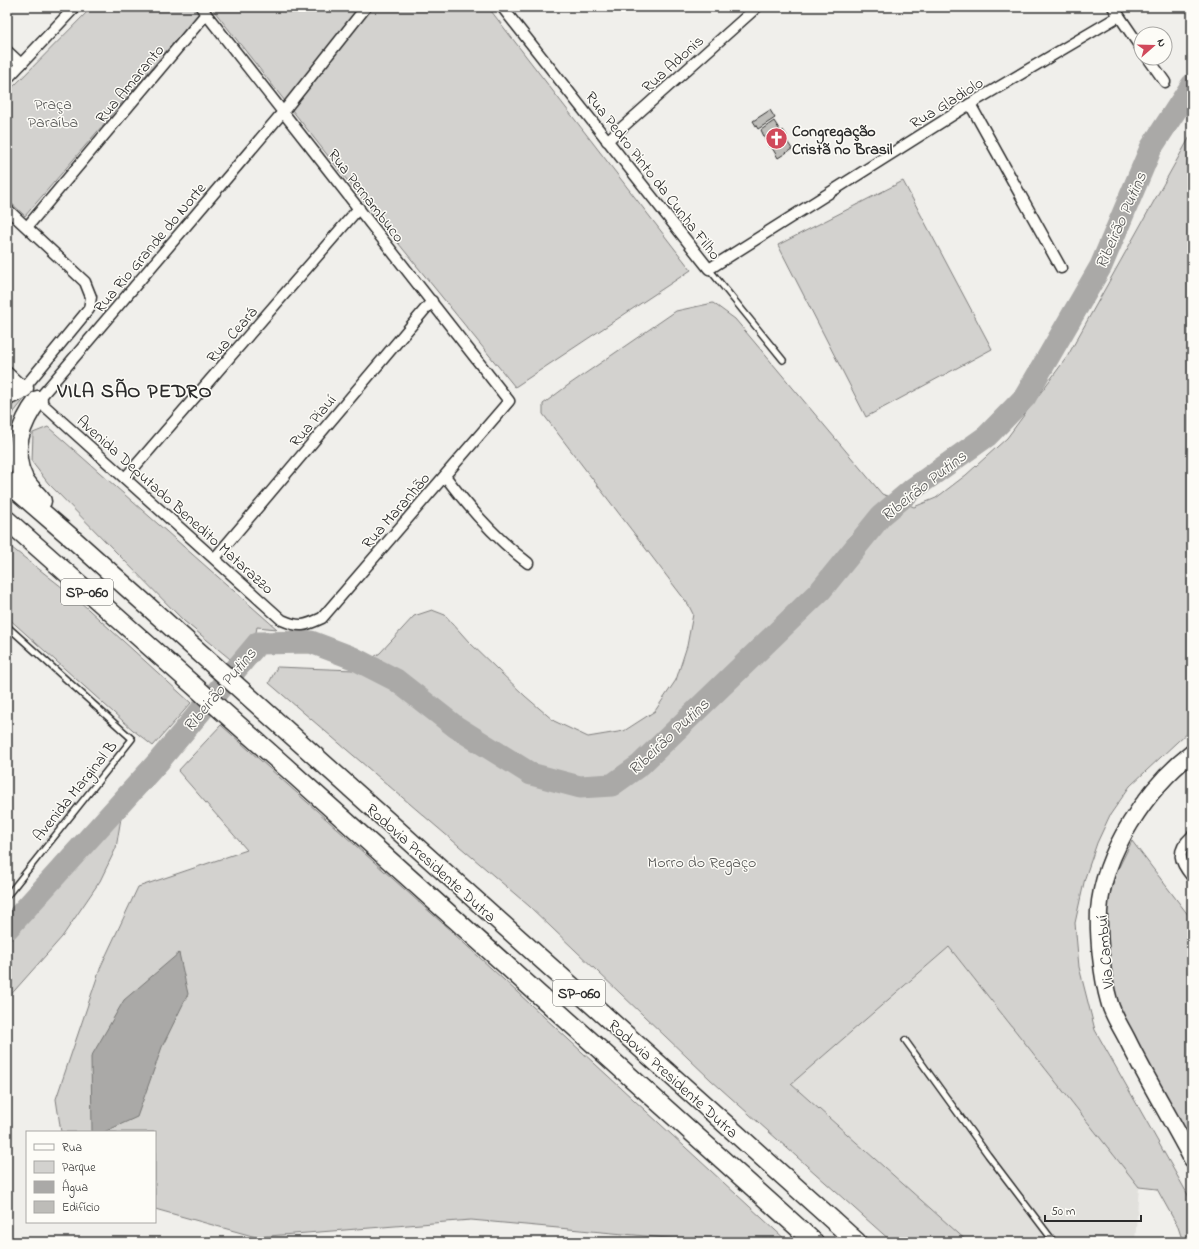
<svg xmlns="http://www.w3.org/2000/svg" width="1199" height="1249" font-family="'Indie Flower',sans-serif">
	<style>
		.built { fill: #e1e0dc }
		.green { fill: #d3d2cf; stroke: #7f7e7d }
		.water { fill: #aaa9a7; stroke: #777775 }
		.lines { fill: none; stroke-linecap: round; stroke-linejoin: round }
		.river { stroke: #aaa9a7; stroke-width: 23 }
		.building { fill: #bdbcb8; stroke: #2b2b2b }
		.lane-casing { stroke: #2b2b2b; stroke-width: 8 }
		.street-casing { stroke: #2b2b2b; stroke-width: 13 }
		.primary-casing { stroke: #2b2b2b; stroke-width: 19 }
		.highway-casing { stroke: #2b2b2b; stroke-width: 21 }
		.lane { stroke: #fdfcf7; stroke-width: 5 }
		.street { stroke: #fdfcf7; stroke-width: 10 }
		.primary { stroke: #fdfcf7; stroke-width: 16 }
		.highway { stroke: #fdfcf7; stroke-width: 18 }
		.labels { text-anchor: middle; stroke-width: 3; stroke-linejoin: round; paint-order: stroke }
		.shield { fill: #fdfcf7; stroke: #6a6a68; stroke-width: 1 }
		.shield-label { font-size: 15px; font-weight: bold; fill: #2b2b2b }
		.street-label { font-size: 16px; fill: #2b2b2b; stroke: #fdfcf7 }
		.park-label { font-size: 16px; fill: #555554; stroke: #fdfcf7 }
		.poi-label { font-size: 16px; font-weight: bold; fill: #2b2b2b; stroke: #fdfcf7; text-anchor: start }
		.water-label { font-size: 17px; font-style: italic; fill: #575756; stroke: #fdfcf7 }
		.district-label { font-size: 20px; font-weight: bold; letter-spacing: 1px; fill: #2b2b2b; stroke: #fdfcf7 }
	</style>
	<rect width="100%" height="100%" fill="#f0efeb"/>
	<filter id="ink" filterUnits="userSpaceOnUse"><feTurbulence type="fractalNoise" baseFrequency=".025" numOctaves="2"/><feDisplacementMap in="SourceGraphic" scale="8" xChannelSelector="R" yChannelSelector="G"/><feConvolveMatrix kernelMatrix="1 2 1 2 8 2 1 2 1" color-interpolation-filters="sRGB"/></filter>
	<g filter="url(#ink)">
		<!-- built -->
		<polygon class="built" points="949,947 1139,1187 1135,1242 968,1242 791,1084"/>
		<!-- green -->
		<g class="green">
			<polygon points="92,7 193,7 199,13 25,216 7,199 7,93"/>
			<polygon points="211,7 488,7 691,270 515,387 347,180"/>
			<polygon points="1192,133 1192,728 1130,786 1110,815 1097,843 1085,878 1075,923 1079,967 1095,1030 1192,1202 1192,1242 1183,1242 1178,1227 1157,1189 1139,1187 949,947 791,1084 968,1242 892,1242 711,1080 529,906 269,683 277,667 354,670 380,653 414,616 432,610 445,615 469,642 525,696 554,721 588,737 624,731 655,711 676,680 687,646 693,614 688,604 543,414 543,404 567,386 676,311 713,303 735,319 882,494 914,507 936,498 966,475 1007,438 1067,357"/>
			<polygon points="903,181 992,349 866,417 778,245"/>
			<polygon points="30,392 14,412 7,428 7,409"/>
			<polygon points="48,427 277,629 257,627 255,638 235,663 184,621 48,483 32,462 33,433"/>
			<polygon points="7,544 77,599 191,703 153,746 133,730 7,617"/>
			<polygon points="221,725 440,921 788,1242 702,1242 696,1236 689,1240 471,1220 256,1237 155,1209 155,1132 61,1132 56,1099 101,966 138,887 247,850 178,771"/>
			<polygon points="124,800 116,848 100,881 62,937 7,999 7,929"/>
			<polygon points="1132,841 1192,920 1192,1151 1115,1002 1108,962 1106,913 1114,877"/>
		</g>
		<!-- water -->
		<polygon class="water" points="179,953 188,994 162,1047 137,1117 104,1132 92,1132 91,1057 124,1000"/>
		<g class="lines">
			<!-- river -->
			<polyline class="river" points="7,929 158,762 258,643 311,642 353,658 396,680 456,727 531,774 580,787 612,785 640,765 821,590 881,516 914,488 987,436 1025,397 1101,266 1151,148 1192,85"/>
		</g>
		<!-- building -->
		<g class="building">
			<polygon points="770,110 775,118 758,129 753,121"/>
			<polygon points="774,121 781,132 783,130 787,136 785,138 792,149 778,158 771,146 769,147 761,130"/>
		</g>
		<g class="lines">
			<defs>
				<g id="lane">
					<polyline points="709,269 783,360"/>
					<polyline points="7,626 132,739 7,896"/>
					<polyline points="905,1040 988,1155 1054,1242"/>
				</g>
				<g id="street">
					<path d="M201 7 206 14C307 143 409 272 509 401L322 618C305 626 300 628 282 620L38 400 283 112 366 7"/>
					<polyline points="502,7 709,269 970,104 1119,16"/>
					<polyline points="1113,7 1141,48"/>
					<polyline points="7,51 21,64"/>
					<polyline points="1148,58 1165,82"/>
					<polyline points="7,79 75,7"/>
					<polyline points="970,104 1061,268"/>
					<polyline points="607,141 757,7"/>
					<polyline points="7,209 85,282 91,297 89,309 24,388 7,372"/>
					<polyline points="27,227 206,14"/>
					<path d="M445 476C469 508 496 539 528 563"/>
					<polyline points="125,478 359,208"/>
					<polyline points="215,558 432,301"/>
					<path d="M1192 836C1175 851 1179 861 1192 877"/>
				</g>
				<path id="primary" d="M1192 753C1147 788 1103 853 1099 911 1098 937 1102 977 1109 1001 1112 1014 1121 1027 1127 1039 1147 1080 1171 1119 1192 1159"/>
				<g id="highway">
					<polyline points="7,396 24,388"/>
					<path d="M38 400C21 422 10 452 24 479 29 487 36 494 42 501"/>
					<polyline points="7,482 73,539 857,1242"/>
					<polyline points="7,520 280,762 814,1242"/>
				</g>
			</defs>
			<!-- lane casing -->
			<use href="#lane" class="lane-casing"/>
			<!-- street casing -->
			<use href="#street" class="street-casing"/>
			<!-- primary casing -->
			<use href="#primary" class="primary-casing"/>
			<!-- highway casing -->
			<use href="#highway" class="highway-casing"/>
			<!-- lane -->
			<use href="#lane" class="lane"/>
			<!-- street -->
			<use href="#street" class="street"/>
			<!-- primary -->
			<use href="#primary" class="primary"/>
			<!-- highway -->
			<use href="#highway" class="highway"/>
		</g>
	</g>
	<!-- icons -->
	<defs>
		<symbol id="church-disc" viewBox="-11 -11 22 22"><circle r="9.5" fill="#d1495b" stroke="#fdfcf7"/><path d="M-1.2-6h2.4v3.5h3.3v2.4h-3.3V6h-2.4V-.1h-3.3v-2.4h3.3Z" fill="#fff"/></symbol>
	</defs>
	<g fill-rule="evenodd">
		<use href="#church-disc" x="764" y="126" width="25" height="25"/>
	</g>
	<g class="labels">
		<!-- shield labels -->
		<g class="shield">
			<rect x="61" y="579" width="52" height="26" rx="3"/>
			<rect x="553" y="980" width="52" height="26" rx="3"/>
		</g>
		<g class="shield-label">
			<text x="87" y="597">SP-060</text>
			<text x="579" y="998">SP-060</text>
		</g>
		<!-- street labels -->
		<g class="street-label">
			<text transform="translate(672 63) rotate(-42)" y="6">Rua Adonis</text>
			<text transform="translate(129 83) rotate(-50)" y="6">Rua Amaranto</text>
			<text transform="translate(946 102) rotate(-32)" y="6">Rua Gladiolo</text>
			<text transform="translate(654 175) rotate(52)" y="6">Rua Pedro Pinto da Cunha Filho</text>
			<text transform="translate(367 195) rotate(52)" y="6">Rua Pernambuco</text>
			<text transform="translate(149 247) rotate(-50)" y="6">Rua Rio Grande do Norte</text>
			<text transform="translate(231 334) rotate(-49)" y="6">Rua Ceará</text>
			<text transform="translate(312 420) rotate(-50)" y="6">Rua Piauí</text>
			<text transform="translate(176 504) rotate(42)" y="6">Avenida Deputado Benedito Matarazzo</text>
			<text transform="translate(395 510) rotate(-49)" y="6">Rua Maranhão</text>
			<text transform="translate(74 790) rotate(-51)" y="6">Avenida Marginal B</text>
			<text transform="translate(432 862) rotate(42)" y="6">Rodovia Presidente Dutra</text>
			<text transform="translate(1104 952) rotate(-95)" y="6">Via Cambuí</text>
			<text transform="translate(674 1078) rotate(42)" y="6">Rodovia Presidente Dutra</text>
		</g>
		<!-- park labels -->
		<g class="park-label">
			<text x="53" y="109">Praça<tspan x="53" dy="18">Paraíba</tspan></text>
			<text x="702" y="867">Morro do Regaço</text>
		</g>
		<!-- poi labels -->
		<g class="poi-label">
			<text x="792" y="136">Congregação<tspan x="792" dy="18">Cristã no Brasil</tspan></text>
		</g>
		<!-- water labels -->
		<g class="water-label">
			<text transform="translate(1120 220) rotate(-66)" y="6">Ribeirão Putins</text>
			<text transform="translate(923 485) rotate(-38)" y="6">Ribeirão Putins</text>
			<text transform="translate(219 689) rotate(-50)" y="6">Ribeirão Putins</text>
			<text transform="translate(668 736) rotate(-43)" y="6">Ribeirão Putins</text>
		</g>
		<!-- district labels -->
		<g class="district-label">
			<text x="135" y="397">VILA SÃO PEDRO</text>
		</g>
	</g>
	<!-- margin -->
	<rect width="1199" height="1249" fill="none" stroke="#fdfcf7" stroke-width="24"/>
	<rect x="12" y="12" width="1175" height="1225" fill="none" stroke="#2b2b2b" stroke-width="1.5" filter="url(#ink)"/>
	<!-- legend -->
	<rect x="26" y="1131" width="130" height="92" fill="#fdfcf7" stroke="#a9a8a5"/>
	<rect x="34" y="1144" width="20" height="6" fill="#fdfcf7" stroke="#a9a8a5"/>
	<text x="62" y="1151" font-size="12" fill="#2b2b2b">Rua</text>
	<rect x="34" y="1161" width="20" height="12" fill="#d3d2cf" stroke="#a9a8a5"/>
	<text x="62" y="1171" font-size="12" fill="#2b2b2b">Parque</text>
	<rect x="34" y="1181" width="20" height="12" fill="#aaa9a7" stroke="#a9a8a5"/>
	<text x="62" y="1191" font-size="12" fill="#2b2b2b">Água</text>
	<rect x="34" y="1201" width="20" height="12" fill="#bdbcb8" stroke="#a9a8a5"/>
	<text x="62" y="1211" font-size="12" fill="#2b2b2b">Edifício</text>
	<!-- north arrow -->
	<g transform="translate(1153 46) rotate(70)"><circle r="19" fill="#fdfcf7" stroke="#a9a8a5"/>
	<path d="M0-3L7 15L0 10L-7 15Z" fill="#d1495b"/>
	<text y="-6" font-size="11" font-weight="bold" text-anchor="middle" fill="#2b2b2b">N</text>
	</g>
	<!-- scale -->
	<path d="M1045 1215v6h96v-6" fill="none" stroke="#2b2b2b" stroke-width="2"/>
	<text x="1051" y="1215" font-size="12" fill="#2b2b2b" stroke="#fdfcf7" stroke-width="3" paint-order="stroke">50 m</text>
</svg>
